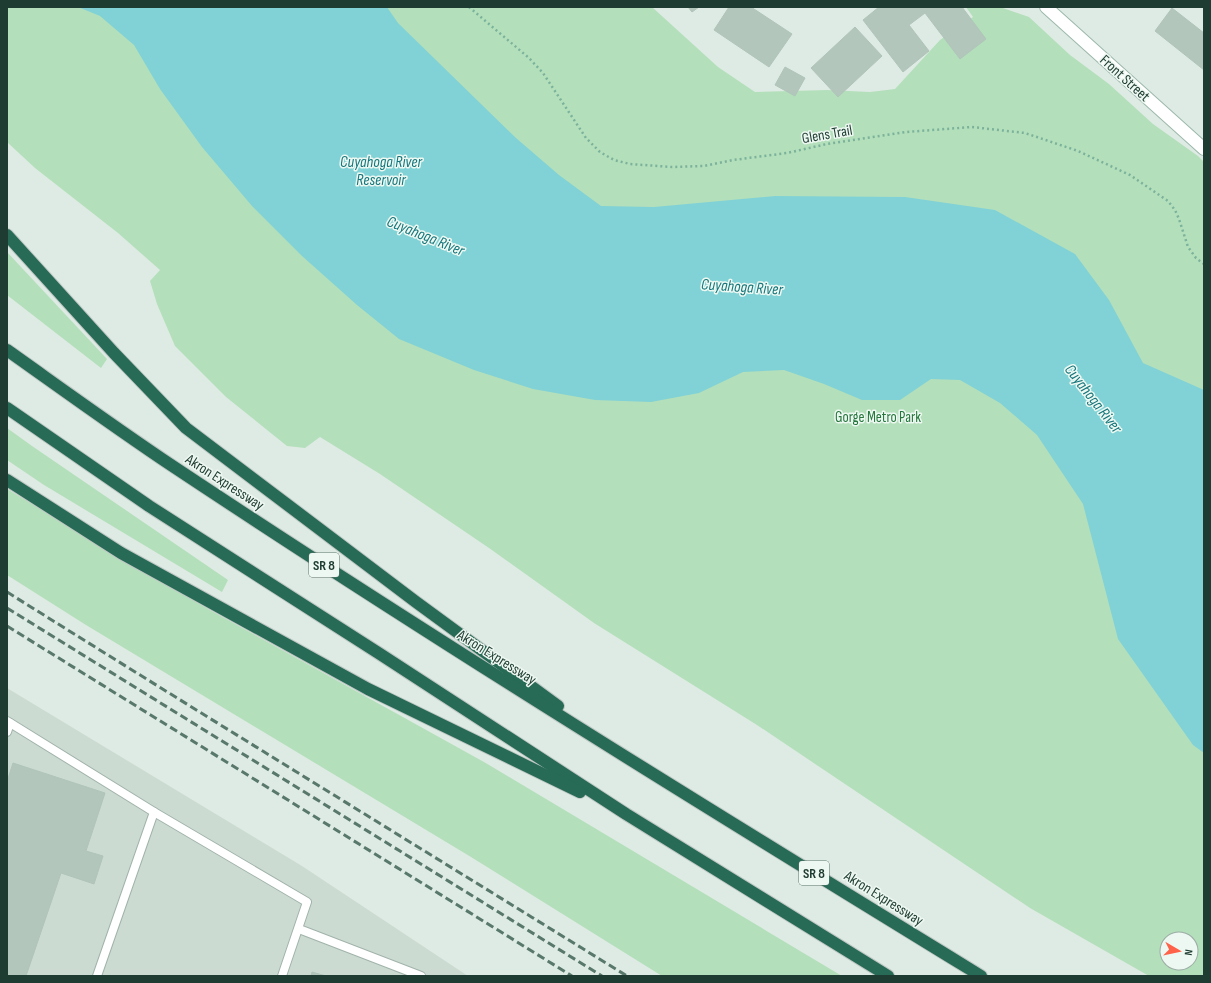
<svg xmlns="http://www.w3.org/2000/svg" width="1211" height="983" font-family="'Sofia Sans Condensed',sans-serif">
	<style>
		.built { fill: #ccdbd2 }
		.green { fill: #b4dfbb; fill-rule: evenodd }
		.water { fill: #80d2d6 }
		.building { fill: #b3c6bc; stroke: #b0c5ba }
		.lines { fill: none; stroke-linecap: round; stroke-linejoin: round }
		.lane-casing { stroke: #a1b3ab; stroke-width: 10 }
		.secondary-casing { stroke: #9cb8ab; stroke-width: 14 }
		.highway-casing { stroke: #c0c8c5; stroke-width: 14 }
		.path { stroke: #7bb29b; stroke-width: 2.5; stroke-dasharray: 2 3; stroke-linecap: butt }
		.lane { stroke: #fff; stroke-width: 8 }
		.secondary { stroke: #fff; stroke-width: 12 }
		.highway { stroke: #276b56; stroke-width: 12 }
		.rail { stroke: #58786c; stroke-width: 3; stroke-dasharray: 8 4; stroke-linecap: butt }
		.labels { text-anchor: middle; stroke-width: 3; stroke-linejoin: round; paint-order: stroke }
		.shield { fill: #eef8f2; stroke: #5c746b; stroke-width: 1 }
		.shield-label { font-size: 14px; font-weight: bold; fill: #1e3c31 }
		.street-label { font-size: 15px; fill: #1e3c31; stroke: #eef8f2 }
		.park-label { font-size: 15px; fill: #25763c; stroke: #eef8f2 }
		.water-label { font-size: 16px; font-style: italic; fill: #14767c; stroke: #eef8f2 }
	</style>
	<rect width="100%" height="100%" fill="#deebe4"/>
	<!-- built -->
	<polygon class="built" points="7,688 302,866 468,976 7,976"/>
	<!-- green -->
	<g class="green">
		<path d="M7 7H652L718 67 755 92 827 90 870 92 895 89 940 40 973 17 966 7H1000L1029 17 1070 55 1109 84 1153 124 1198 156 1204 162V976H1149L1030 908 757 725 594 623 489 548 380 474 320 437 305 448 287 446 226 397 175 346 157 304 150 281 160 270 118 233 35 168 7 142ZM1167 939H1191V963H1167Z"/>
		<polygon points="7,252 107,359 101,368 7,295"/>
		<polygon points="7,428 32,446 228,580 222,592 44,485 7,460"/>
		<polygon points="7,489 208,609 484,762 842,976 662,976 471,857 86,625 7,575"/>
	</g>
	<!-- water -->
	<polygon class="water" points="78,7 387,7 398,23 516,138 559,175 601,206 654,207 775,196 905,197 995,210 1075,254 1109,300 1143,363 1204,390 1204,753 1193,745 1118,639 1083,504 1037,435 1000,403 960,380 931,379 900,400 862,400 824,384 784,370 743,372 699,393 651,402 595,400 533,389 474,370 399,339 357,305 302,256 252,206 202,147 160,89 134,45 100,16"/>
	<!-- building -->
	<g class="building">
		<polygon points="688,7 699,7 692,12"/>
		<polygon points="729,7 751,7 792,34 769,67 714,30"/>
		<polygon points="879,7 962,7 986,39 960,59 925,13 909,25 929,51 903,72 863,20"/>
		<polygon points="1172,8 1204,33 1204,70 1155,31"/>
		<polygon points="855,27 882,56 838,97 811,68"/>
		<polygon points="785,67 805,78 795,96 775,85"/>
		<polygon points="13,763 105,793 86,851 103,856 94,884 61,873 26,976 7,976 7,782"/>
		<polygon points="312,972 326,976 311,976"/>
	</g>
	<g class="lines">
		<defs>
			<g id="lane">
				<polyline points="7,721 154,812 97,976"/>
				<polyline points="7,732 10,723"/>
				<polyline points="154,812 307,902 282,976"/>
				<polyline points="299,929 421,976"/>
			</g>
			<polyline id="secondary" points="1046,7 1204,149"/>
			<g id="highway">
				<polyline points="7,235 114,353 186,428 416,602 558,706"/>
				<path d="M7 350C62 389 117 429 174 467 439 643 710 810 981 976"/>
				<polyline points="7,408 149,506 380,654 626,814 888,976"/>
				<polyline points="7,480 121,553 368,689 580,792"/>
			</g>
		</defs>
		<!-- lane casing -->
		<use href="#lane" class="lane-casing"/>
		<!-- secondary casing -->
		<use href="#secondary" class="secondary-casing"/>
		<!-- highway casing -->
		<use href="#highway" class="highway-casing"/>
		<!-- path -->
		<polyline class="path" points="469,7 529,58 543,73 586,138 600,152 614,160 630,164 672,167 704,166 733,160 787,153 827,144 906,132 972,127 1025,133 1078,151 1130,175 1168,201 1175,210 1179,219 1188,247 1196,258 1204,264"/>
		<!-- lane -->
		<use href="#lane" class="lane"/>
		<!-- secondary -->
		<use href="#secondary" class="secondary"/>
		<!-- highway -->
		<use href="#highway" class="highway"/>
		<!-- rail -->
		<g class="rail">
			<path d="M7 592C213 721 420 848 627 976"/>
			<polyline points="7,608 602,976"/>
			<polyline points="7,626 572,976"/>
		</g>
	</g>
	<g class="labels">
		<!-- shield labels -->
		<g class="shield">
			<rect x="309" y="553" width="30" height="24" rx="3"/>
			<rect x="799" y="861" width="30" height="24" rx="3"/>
		</g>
		<g class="shield-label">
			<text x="324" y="570">SR 8</text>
			<text x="814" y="878">SR 8</text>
		</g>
		<!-- street labels -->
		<g class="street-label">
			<text transform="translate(1125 78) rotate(42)" y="5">Front Street</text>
			<text transform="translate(827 134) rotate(-10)" y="5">Glens Trail</text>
			<text transform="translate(225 482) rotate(33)" y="5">Akron Expressway</text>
			<text transform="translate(497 657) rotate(32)" y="5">Akron Expressway</text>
			<text transform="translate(884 898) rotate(32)" y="5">Akron Expressway</text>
		</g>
		<!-- park labels -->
		<g class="park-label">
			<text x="878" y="422">Gorge Metro Park</text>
		</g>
		<!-- water labels -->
		<g class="water-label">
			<text x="381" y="167">Cuyahoga River<tspan x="381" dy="18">Reservoir</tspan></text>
			<text transform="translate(426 235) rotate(22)" y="6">Cuyahoga River</text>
			<text transform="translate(742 286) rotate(4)" y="6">Cuyahoga River</text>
			<text transform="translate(1094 398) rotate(52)" y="6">Cuyahoga River</text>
		</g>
	</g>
	<!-- border -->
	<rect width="1211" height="983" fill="none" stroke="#1e3c31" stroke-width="16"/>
	<!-- north arrow -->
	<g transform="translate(1179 951) rotate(99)"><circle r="19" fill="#eef8f2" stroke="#9bada5"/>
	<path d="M0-3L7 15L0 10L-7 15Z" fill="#fe6249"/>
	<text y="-6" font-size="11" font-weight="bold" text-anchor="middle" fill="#1e3c31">N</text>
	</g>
</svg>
